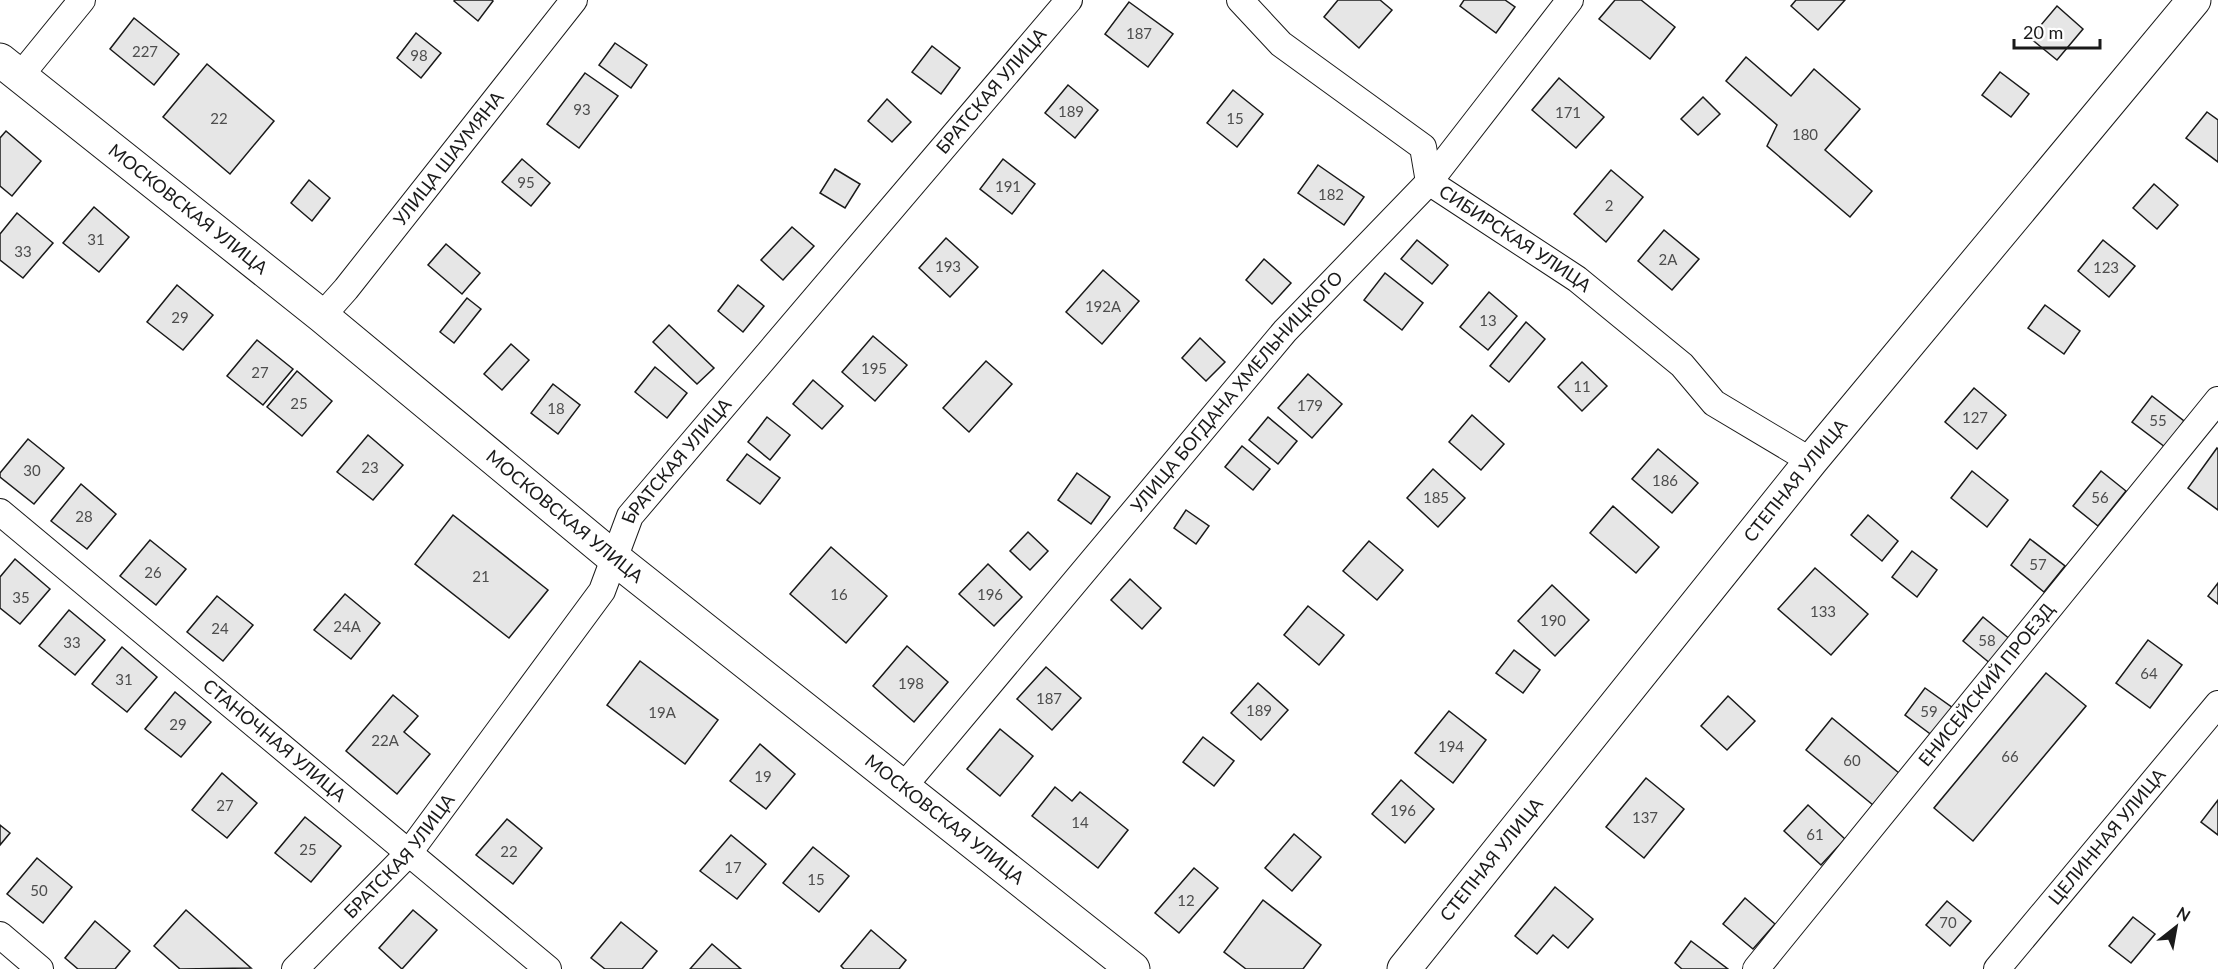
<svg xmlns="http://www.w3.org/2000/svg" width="2218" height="969" font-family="Lato,sans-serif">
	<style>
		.building { fill: #e6e6e6; stroke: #1a1a1a; stroke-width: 1.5 }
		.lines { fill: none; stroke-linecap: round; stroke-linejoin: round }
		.street-casing { stroke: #1a1a1a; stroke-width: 28 }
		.secondary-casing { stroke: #1a1a1a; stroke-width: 35 }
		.street { stroke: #fff; stroke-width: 26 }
		.secondary { stroke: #fff; stroke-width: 33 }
		.labels { text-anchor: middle; stroke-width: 4.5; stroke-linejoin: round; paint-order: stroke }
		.number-label { font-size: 15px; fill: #4d4d4d }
		.street-label { font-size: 18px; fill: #1a1a1a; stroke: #fff }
	</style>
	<rect width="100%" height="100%" fill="#fff"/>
	<!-- building -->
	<g class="building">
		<polygon points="455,0 492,0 493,1 478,21 454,1"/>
		<polygon points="1338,0 1380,0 1392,10 1359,48 1324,17"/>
		<polygon points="1464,0 1505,0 1515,7 1496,33 1460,6"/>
		<polygon points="1615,0 1641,0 1675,27 1650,59 1599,19"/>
		<polygon points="1796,0 1845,0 1818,30 1791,6"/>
		<polygon points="1129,2 1173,34 1148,67 1105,34"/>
		<polygon points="2057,6 2083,29 2057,60 2030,38"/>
		<polygon points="134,18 179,54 154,85 110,49"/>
		<polygon points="416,33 441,53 421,78 397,58"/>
		<polygon points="615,43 647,65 631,88 599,65"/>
		<polygon points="932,46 960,68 941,94 912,72"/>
		<polygon points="1746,57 1791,96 1814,69 1860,109 1825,150 1872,191 1850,217 1767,146 1777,125 1726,81"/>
		<polygon points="207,64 274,121 230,174 163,117"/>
		<polygon points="2000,72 2029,94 2011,117 1982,95"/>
		<polygon points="585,73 618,96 579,148 547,124"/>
		<polygon points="1559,78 1604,117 1576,148 1532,110"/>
		<polygon points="1068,85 1098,110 1075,138 1045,113"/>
		<polygon points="1233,90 1263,114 1237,147 1207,123"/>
		<polygon points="1703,97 1720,114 1698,135 1681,119"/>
		<polygon points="887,99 911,122 892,142 868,121"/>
		<polygon points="2207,112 2218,120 2218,162 2186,138"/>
		<polygon points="6,131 41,161 12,196 0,186 0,138"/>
		<polygon points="522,159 550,183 531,206 502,182"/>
		<polygon points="1003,159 1035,184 1012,214 980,189"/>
		<polygon points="1318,165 1364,197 1344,225 1298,193"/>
		<polygon points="835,169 860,184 845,208 820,193"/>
		<polygon points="1611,170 1643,197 1606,242 1574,214"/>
		<polygon points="309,180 330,198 312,221 291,203"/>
		<polygon points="2154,184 2178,205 2157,229 2133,208"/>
		<polygon points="94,207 129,237 99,272 63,243"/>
		<polygon points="17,213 53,243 23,278 0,260 0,234"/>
		<polygon points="792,227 814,246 783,280 761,260"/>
		<polygon points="1664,230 1699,259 1672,290 1638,261"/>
		<polygon points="946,238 978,267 950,297 919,268"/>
		<polygon points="1417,240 1448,265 1432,284 1401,259"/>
		<polygon points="2103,240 2135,266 2109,297 2078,271"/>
		<polygon points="446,244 480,273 462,294 428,265"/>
		<polygon points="1264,259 1291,283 1272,304 1246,280"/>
		<polygon points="1103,270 1139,301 1102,344 1066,312"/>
		<polygon points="1385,273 1423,303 1402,330 1364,300"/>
		<polygon points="177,285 213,315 183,350 147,322"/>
		<polygon points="738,285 764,306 743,332 718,311"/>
		<polygon points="1489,292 1517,316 1488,350 1460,327"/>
		<polygon points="467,298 481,309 454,343 440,332"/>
		<polygon points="2045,305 2080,331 2064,354 2028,328"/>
		<polygon points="1526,322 1545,339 1509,382 1490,366"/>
		<polygon points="669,325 714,368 697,384 653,342"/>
		<polygon points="873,336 907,365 875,401 842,372"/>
		<polygon points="1200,338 1225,362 1206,381 1182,358"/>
		<polygon points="257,340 293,369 263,405 227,376"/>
		<polygon points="511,344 529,360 502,390 484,374"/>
		<polygon points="986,361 1012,384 969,432 943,408"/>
		<polygon points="1582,362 1607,386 1582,411 1558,387"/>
		<polygon points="655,367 687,393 667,418 635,392"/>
		<polygon points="297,371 332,401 302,436 267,407"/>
		<polygon points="1308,374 1342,404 1312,438 1278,408"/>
		<polygon points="813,380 843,406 822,429 793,404"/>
		<polygon points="553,384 580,405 558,434 531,413"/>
		<polygon points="1974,388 2006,415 1977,449 1945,422"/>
		<polygon points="2152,396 2184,421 2165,447 2132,422"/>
		<polygon points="1472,415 1504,444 1481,470 1449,442"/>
		<polygon points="767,417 790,435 770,460 748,442"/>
		<polygon points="1268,417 1297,441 1278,464 1249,440"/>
		<polygon points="368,435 403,465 373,500 337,472"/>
		<polygon points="28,439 64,468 34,504 0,477 0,473"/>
		<polygon points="1242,446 1270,469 1253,490 1225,467"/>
		<polygon points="2217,448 2218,449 2218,510 2188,488"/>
		<polygon points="1658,449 1698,483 1672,513 1632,479"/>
		<polygon points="747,454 780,478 760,504 727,480"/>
		<polygon points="1433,469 1465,498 1438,527 1407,498"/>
		<polygon points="1972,471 2008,500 1987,527 1951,498"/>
		<polygon points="2101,471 2126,491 2098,526 2073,506"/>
		<polygon points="1077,473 1110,497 1091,524 1058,500"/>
		<polygon points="81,484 116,514 87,549 51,521"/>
		<polygon points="1613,506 1659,547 1636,573 1590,533"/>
		<polygon points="1186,510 1209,526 1196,544 1174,528"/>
		<polygon points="453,515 548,590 509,638 415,564"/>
		<polygon points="1868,515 1898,541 1882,561 1851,535"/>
		<polygon points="1028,532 1048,551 1030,570 1010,551"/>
		<polygon points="2030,539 2065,566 2044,592 2011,565"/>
		<polygon points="150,540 186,569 156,605 120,576"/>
		<polygon points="1369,541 1403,570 1377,600 1343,571"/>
		<polygon points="831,547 887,596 846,643 790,594"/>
		<polygon points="1912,551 1937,570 1917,597 1892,577"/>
		<polygon points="15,559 50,589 20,624 0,608 0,577"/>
		<polygon points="988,564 1022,597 994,626 959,594"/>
		<polygon points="1815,568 1868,614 1831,655 1778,609"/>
		<polygon points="1130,579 1161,608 1142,629 1111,600"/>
		<polygon points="2218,583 2218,604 2208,596"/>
		<polygon points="1552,585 1589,620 1555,656 1518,621"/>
		<polygon points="345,594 380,623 351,659 314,630"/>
		<polygon points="217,596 253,625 223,661 187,632"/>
		<polygon points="1308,606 1344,635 1319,665 1284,635"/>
		<polygon points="69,610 105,640 75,675 39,646"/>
		<polygon points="1983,617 2011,640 1991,664 1963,641"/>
		<polygon points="2148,640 2182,665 2150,708 2116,683"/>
		<polygon points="907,646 948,682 914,722 873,686"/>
		<polygon points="122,647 157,677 127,712 92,684"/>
		<polygon points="1514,650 1540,670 1523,693 1496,673"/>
		<polygon points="640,661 718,720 685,764 607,705"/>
		<polygon points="1046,667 1081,698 1052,730 1017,699"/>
		<polygon points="2046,673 2086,706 1973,841 1934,808"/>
		<polygon points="1258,683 1288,710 1261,740 1231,713"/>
		<polygon points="1925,688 1953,708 1933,736 1905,715"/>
		<polygon points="175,692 211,722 181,757 145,729"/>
		<polygon points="393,695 418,716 404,732 430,754 397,794 346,751"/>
		<polygon points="1728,696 1755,721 1727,750 1701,726"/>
		<polygon points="1449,711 1486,740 1453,783 1415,753"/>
		<polygon points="1832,718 1899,773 1873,805 1806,750"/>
		<polygon points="1000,729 1033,756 1000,796 967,769"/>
		<polygon points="1203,737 1234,761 1214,786 1183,762"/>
		<polygon points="760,744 795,774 766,809 730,781"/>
		<polygon points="222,773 257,803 227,838 192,810"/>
		<polygon points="1646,778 1684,809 1644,858 1606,827"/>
		<polygon points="1401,780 1434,809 1405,843 1372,814"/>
		<polygon points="1055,787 1072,801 1080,792 1128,830 1098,868 1032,816"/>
		<polygon points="2218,800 2218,835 2201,822"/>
		<polygon points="1808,805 1845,839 1821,865 1784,831"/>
		<polygon points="305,817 341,846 311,882 275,853"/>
		<polygon points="507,819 542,848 513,884 476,855"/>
		<polygon points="0,825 10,833 0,845"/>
		<polygon points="1294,834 1321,857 1292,891 1265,868"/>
		<polygon points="731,835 766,864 737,899 700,871"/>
		<polygon points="813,847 849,876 819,912 783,883"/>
		<polygon points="37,858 72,887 43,923 7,894"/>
		<polygon points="1194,868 1218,888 1179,933 1155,913"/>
		<polygon points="1555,887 1593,919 1568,948 1553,935 1537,954 1515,936"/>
		<polygon points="1745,898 1775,924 1753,949 1723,924"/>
		<polygon points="1263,900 1321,945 1303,969 1246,969 1224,952"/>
		<polygon points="1947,901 1971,921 1950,946 1926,925"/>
		<polygon points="186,910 251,968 180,969 154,946"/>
		<polygon points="413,910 437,930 402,969 379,948"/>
		<polygon points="2133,917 2155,934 2131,963 2109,946"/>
		<polygon points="95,921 130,951 115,969 78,969 65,958"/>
		<polygon points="621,922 657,951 642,969 605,969 591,958"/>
		<polygon points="871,930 906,960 899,969 844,969 841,966"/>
		<polygon points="1691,941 1728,969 1682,969 1675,963"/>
		<polygon points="712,944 741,969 690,969"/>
	</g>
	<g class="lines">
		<defs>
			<g id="street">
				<path id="s1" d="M1240 0 1281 44 1423 147 1429 182 1577 279 1682 365 1714 403 1811 461"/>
				<polyline points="20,76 82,0"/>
				<path id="s2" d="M322 316 346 289 574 0"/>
				<path id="s3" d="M0 512 548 969"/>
				<path id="s4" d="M904 786 1285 331 1429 182 1570 0"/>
				<polyline points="0,935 40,969"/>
				<path id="s5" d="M295 969 408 854 602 591 630 516 1069 0"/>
				<path id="s6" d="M1756 969 2218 400"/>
				<path id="s7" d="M1997 969 2218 704"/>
			</g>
			<g id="secondary">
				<path id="s8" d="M0 60 322 316 614 558 1133 969"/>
				<path id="s9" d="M1404 969 1811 461 2194 0"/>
			</g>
		</defs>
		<!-- street casing -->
		<use href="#street" class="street-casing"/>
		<!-- secondary casing -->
		<use href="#secondary" class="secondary-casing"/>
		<!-- street -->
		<use href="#street" class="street"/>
		<!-- secondary -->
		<use href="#secondary" class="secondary"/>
	</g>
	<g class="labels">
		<!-- number labels -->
		<g class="number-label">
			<text x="1139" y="39">187</text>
			<text x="145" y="57">227</text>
			<text x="419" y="61">98</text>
			<text x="582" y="115">93</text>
			<text x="1071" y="117">189</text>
			<text x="1568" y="118">171</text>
			<text x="219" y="124">22</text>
			<text x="1235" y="124">15</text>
			<text x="1805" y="140">180</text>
			<text x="526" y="188">95</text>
			<text x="1008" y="192">191</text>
			<text x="1331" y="200">182</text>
			<text x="1609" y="211">2</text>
			<text x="96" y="245">31</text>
			<text x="23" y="257">33</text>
			<text x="1668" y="265">2А</text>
			<text x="948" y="272">193</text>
			<text x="2106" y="273">123</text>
			<text x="1103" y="312">192А</text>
			<text x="180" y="323">29</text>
			<text x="1488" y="326">13</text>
			<text x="874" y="374">195</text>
			<text x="260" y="378">27</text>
			<text x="1582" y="392">11</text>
			<text x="299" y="409">25</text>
			<text x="1310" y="411">179</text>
			<text x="556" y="414">18</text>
			<text x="1975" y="423">127</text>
			<text x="2158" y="426">55</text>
			<text x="370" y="473">23</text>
			<text x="32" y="476">30</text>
			<text x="1665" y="486">186</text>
			<text x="1436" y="503">185</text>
			<text x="2100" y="503">56</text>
			<text x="84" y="522">28</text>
			<text x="2038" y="570">57</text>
			<text x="153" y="578">26</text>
			<text x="481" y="582">21</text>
			<text x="839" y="600">16</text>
			<text x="990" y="600">196</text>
			<text x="21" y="603">35</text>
			<text x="1823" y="617">133</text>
			<text x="1553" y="626">190</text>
			<text x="347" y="632">24А</text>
			<text x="220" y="634">24</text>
			<text x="1987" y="646">58</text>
			<text x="72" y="648">33</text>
			<text x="2149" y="679">64</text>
			<text x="124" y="685">31</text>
			<text x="911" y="689">198</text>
			<text x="1049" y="704">187</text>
			<text x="1259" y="716">189</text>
			<text x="1929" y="717">59</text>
			<text x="662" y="718">19А</text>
			<text x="178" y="730">29</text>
			<text x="385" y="746">22А</text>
			<text x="1451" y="752">194</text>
			<text x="2010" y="762">66</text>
			<text x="1852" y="766">60</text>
			<text x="763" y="782">19</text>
			<text x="225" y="811">27</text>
			<text x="1403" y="816">196</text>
			<text x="1645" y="823">137</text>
			<text x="1080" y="828">14</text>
			<text x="1815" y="840">61</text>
			<text x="308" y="855">25</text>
			<text x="509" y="857">22</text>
			<text x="733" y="873">17</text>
			<text x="816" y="885">15</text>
			<text x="39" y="896">50</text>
			<text x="1186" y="906">12</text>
			<text x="1948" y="928">70</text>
		</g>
		<!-- street labels -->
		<g class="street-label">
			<text dy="6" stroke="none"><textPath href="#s5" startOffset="1126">БРАТСКАЯ УЛИЦА</textPath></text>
			<text dy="6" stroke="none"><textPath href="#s2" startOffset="202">УЛИЦА ШАУМЯНА</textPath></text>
			<text dy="6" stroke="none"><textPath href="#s8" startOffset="240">МОСКОВСКАЯ УЛИЦА</textPath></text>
			<text dy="6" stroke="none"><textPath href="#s1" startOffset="374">СИБИРСКАЯ УЛИЦА</textPath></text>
			<text dy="6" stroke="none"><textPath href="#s4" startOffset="516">УЛИЦА БОГДАНА ХМЕЛЬНИЦКОГО</textPath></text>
			<text dy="6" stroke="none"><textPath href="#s5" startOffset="640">БРАТСКАЯ УЛИЦА</textPath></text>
			<text dy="6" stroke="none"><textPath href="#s9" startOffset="626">СТЕПНАЯ УЛИЦА</textPath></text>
			<text dy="6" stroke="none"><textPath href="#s8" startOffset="726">МОСКОВСКАЯ УЛИЦА</textPath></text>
			<text dy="6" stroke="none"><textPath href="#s6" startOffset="366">ЕНИСЕЙСКИЙ ПРОЕЗД</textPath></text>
			<text dy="6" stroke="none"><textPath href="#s3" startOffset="357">СТАНОЧНАЯ УЛИЦА</textPath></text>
			<text dy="6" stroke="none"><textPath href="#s8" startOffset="1212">МОСКОВСКАЯ УЛИЦА</textPath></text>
			<text dy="6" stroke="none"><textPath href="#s7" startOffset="172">ЦЕЛИННАЯ УЛИЦА</textPath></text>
			<text dy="6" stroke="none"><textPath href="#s5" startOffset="154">БРАТСКАЯ УЛИЦА</textPath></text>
			<text dy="6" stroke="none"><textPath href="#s9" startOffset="140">СТЕПНАЯ УЛИЦА</textPath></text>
		</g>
	</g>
	<!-- north arrow -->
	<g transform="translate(2176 927) rotate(31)" stroke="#ffffff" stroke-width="4.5" paint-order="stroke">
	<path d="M0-4.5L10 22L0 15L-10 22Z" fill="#1a1a1a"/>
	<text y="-9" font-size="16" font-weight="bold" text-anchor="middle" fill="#1a1a1a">N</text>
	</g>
	<!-- scale -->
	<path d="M2014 39v9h86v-9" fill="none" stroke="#1a1a1a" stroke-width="3"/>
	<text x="2023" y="39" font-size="18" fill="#1a1a1a" stroke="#ffffff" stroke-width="4.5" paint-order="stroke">20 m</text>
</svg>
